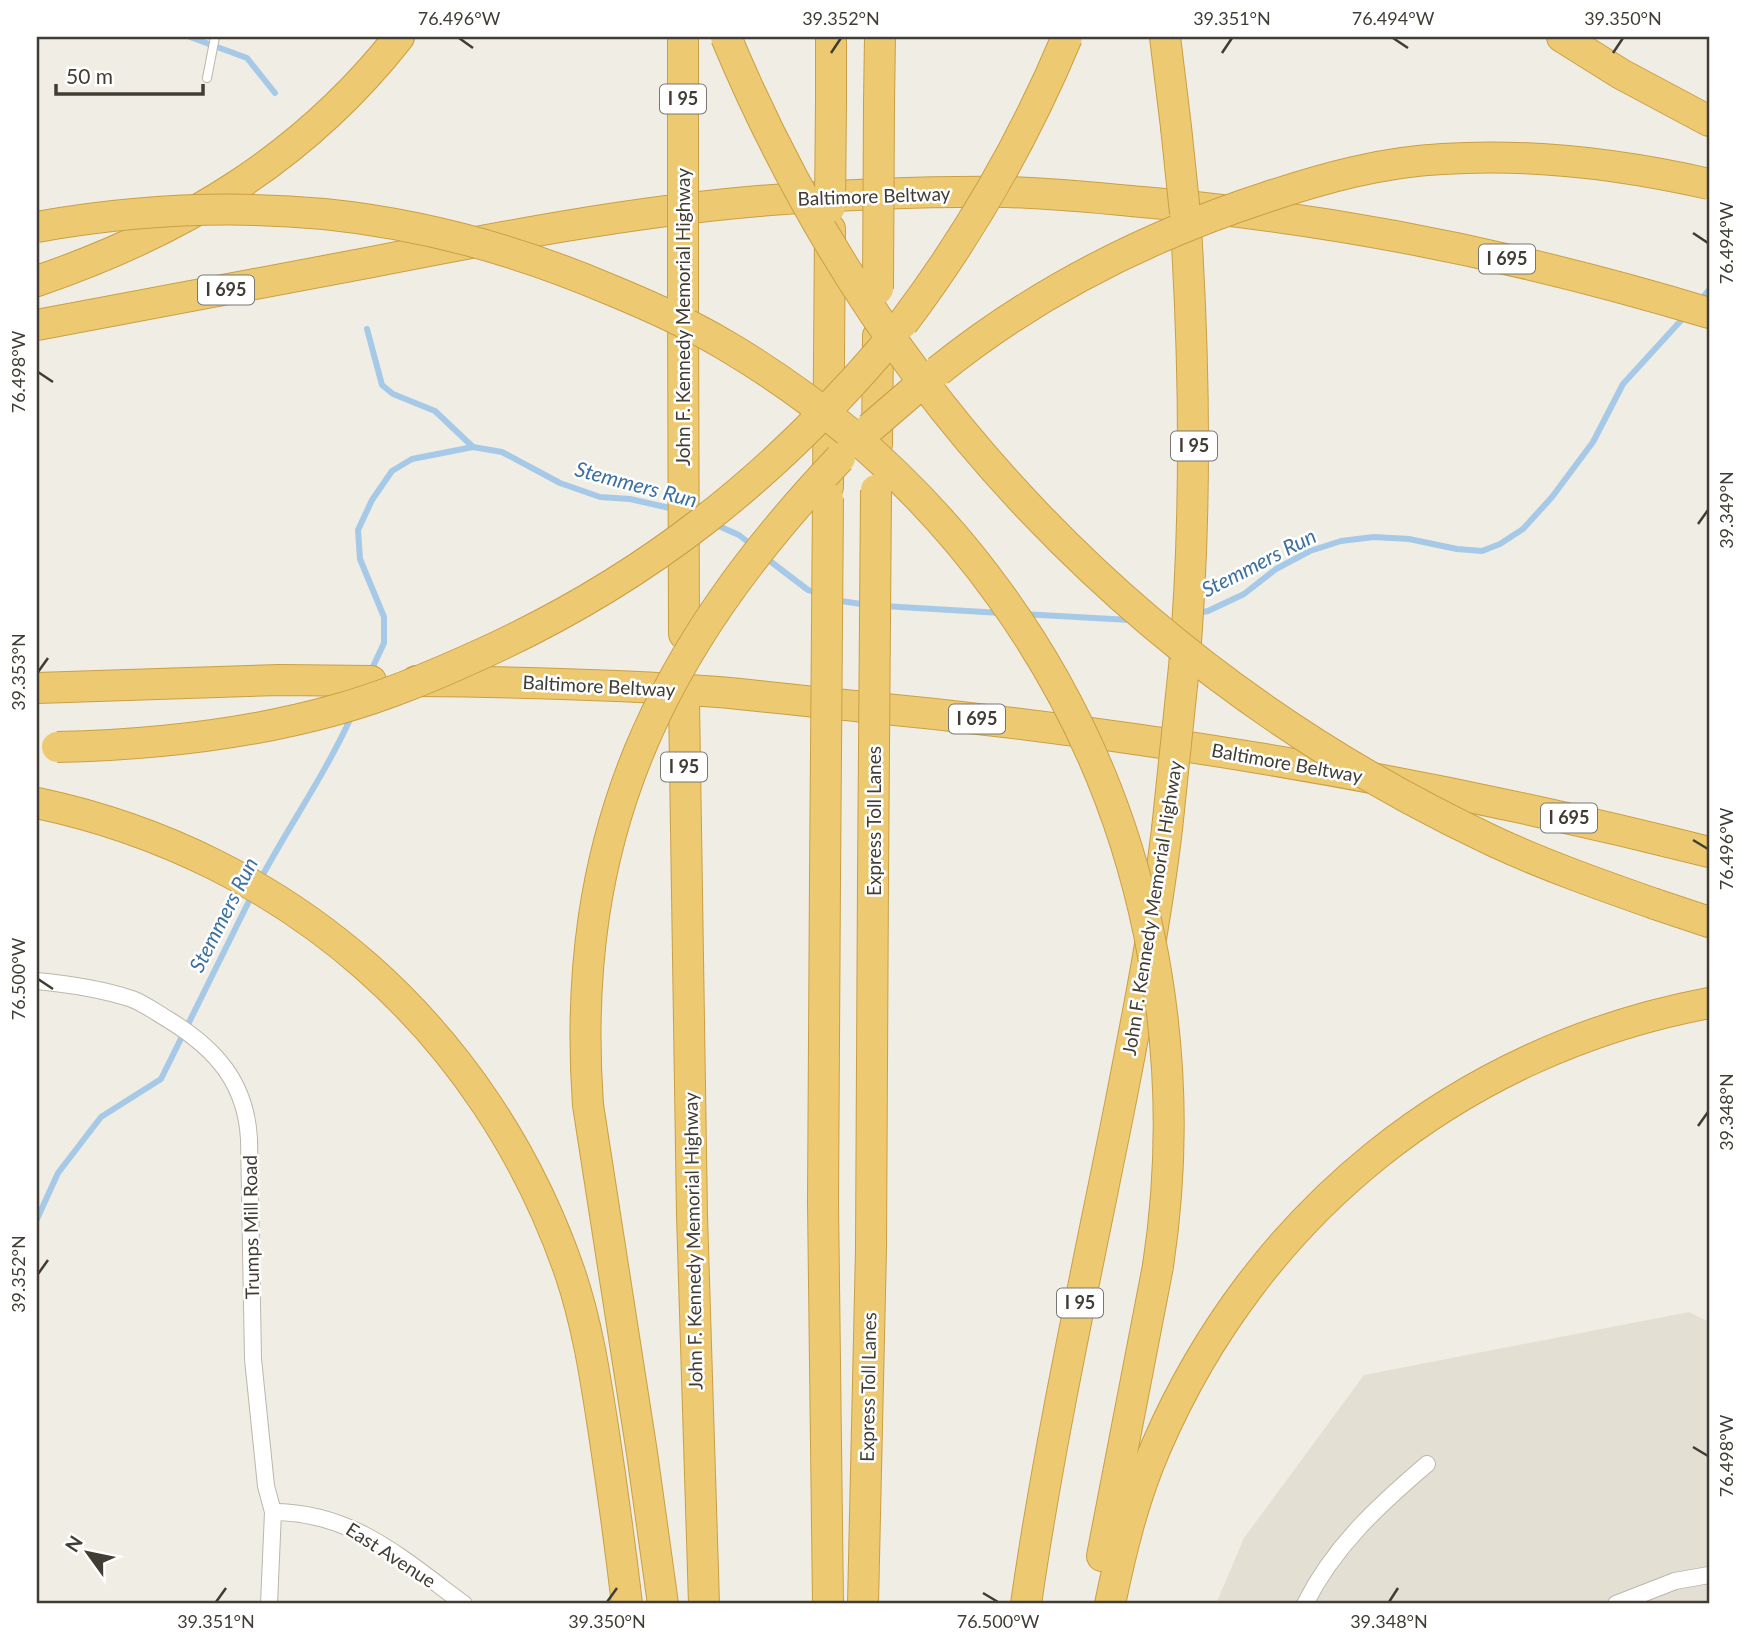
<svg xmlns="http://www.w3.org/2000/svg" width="1746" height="1641" font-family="Lato,sans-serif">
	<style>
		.residential { fill: #e3dfd3 }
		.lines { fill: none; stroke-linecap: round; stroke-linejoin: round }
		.stream { stroke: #a6c9e7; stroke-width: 6 }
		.lane-casing { stroke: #bdb7ab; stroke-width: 10 }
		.street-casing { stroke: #bdb7ab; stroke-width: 18 }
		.highway-casing { stroke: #ca9f44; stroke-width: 32 }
		.lane { stroke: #fff; stroke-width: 8 }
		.street { stroke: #fff; stroke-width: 16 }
		.highway { stroke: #edca72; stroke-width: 30 }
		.highway-bridge-casing { stroke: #ca9f44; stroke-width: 32; stroke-linecap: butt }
		.highway-bridge { stroke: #edca72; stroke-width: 30 }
		.ticks { fill: none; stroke: #413d35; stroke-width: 2.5 }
		.labels { text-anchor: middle; stroke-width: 5; stroke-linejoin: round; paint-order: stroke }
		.shield { fill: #fff; stroke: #7a7772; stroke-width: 2 }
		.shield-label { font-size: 18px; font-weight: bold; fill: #413d35 }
		.street-label { font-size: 19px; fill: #413d35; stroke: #fff }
		.water-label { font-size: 21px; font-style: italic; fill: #3b70a0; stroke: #fff }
		.neatline { fill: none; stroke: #413d35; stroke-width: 2.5 }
		.ticks-label { font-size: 18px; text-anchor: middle; fill: #413d35 }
	</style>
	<rect width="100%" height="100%" fill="#f0ede4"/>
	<!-- residential -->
	<polygon class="residential" points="1689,1312 1709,1322 1709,1604 1216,1604 1244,1538 1364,1375"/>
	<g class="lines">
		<!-- stream -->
		<g class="stream">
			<polyline points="190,37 247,58 275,93"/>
			<polyline points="1699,302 1709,290"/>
			<polyline points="367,329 382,385 393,394 435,411 473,447"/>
			<polyline points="714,524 739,535 753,546"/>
			<polyline points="766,558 808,590 817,593"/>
			<polyline points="834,600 868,605"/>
			<polyline points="883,606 1001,613"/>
			<polyline points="1197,613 1208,611 1244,594 1276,569 1310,551 1341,541 1374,537 1409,539 1457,549 1482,551 1500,544 1523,529 1552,497 1593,442 1623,384 1686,315"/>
			<polyline points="1022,614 1130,620"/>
			<polyline points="370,673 384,643 384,617 360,559 358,530 372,500 392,471 412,459 473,447 502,452 560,483 600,497 630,499 674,509"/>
			<path d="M260 880C290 824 326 773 352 715"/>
			<polyline points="37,1219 58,1173 101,1117 161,1079 252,895"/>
		</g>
		<defs>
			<polyline id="lane" points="207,78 215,37"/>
			<g id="street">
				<path d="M37 981C68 984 102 989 132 999 145 1004 157 1013 169 1020 216 1049 246 1083 249 1139L253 1359 266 1486 273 1512 269 1604"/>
				<path d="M273 1512C353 1512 403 1559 464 1604"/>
				<path d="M1305 1604C1334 1546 1378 1506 1427 1464"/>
				<polyline points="1616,1604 1675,1581 1709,1575"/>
			</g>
			<g id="highway">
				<polyline points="831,37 831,102"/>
				<polyline points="1165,37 1176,127"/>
				<polyline points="1562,37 1621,74 1709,121"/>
				<polyline points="879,102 880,37"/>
				<polyline points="683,162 683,37"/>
				<path d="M37 281C181 232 304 158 399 37"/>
				<polyline points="683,302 684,634"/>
				<path d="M37 325C148 304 260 283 372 262 500 237 628 212 759 201 841 195 924 191 1006 192 1051 193 1097 198 1142 202 1335 218 1524 257 1709 313"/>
				<polyline points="877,444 878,336"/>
				<polyline points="828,487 830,229"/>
				<path d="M1184 667C1197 516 1195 365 1185 213"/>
				<path d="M416 681C517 682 618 684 718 692 764 696 810 702 855 706 1144 733 1429 781 1709 852"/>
				<polyline points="37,688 280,680 371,681"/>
				<polyline points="684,700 692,1215 704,1604"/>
				<path d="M37 803C288 856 486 1029 570 1273 587 1323 595 1375 603 1427 612 1486 620 1545 627 1604"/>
				<polyline points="825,879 823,1202 828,1604"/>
				<polyline points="1655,904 1709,922"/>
				<polyline points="588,1105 642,1453 663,1604"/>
				<polyline points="1102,1556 1158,1266"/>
				<polyline points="863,1604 871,1249 873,879"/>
				<path d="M1026 1604C1050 1437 1087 1271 1120 1105 1138 1013 1156 921 1167 829"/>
				<path d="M1110 1604C1121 1551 1134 1497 1156 1447 1257 1213 1459 1050 1709 1003"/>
			</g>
		</defs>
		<!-- lane casing -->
		<use href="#lane" class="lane-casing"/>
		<!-- street casing -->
		<use href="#street" class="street-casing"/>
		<!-- highway casing -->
		<use href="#highway" class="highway-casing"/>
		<!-- lane -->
		<use href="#lane" class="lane"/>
		<!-- street -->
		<use href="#street" class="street"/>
		<!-- highway -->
		<use href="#highway" class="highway"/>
		<defs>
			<g id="highway-bridge">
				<path d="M726 37C876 397 1141 676 1495 842 1547 866 1601 885 1655 904"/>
				<polyline points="1176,127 1185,213"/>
				<polyline points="830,207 831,102"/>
				<path d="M37 227C132 210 228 205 324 214 423 224 520 251 611 290 650 306 688 323 725 345 944 474 1098 686 1149 934 1172 1045 1175 1154 1158 1266"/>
				<polyline points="878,289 879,102"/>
				<polyline points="683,302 683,162"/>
				<path d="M903 323C970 234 1024 140 1067 37"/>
				<path d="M938 371C1036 292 1147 236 1267 197 1324 178 1382 162 1442 159 1533 153 1621 164 1709 184"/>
				<polyline points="870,428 913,391"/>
				<path d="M57 747C151 745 245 735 335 710 387 696 438 674 488 651 646 578 769 481 883 348"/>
				<polyline points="1167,829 1184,667"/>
				<polyline points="825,879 828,498"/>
				<polyline points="873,879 876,490"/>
				<path d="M588 1105C569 836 658 650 840 458"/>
			</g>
		</defs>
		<!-- highway-bridge casing -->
		<use href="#highway-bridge" class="highway-bridge-casing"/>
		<!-- highway-bridge -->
		<use href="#highway-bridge" class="highway-bridge"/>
	</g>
	<!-- ticks -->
	<path class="ticks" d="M459 38 473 48M1393 38 1408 48M831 53 841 38M1222 53 1232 38M1613 53 1623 38M1693 233 1708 243M38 372 53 382M1698 524 1708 510M38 672 48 658M1693 840 1708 849M38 979 53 989M1698 1126 1708 1112M38 1274 48 1260M1693 1447 1708 1456M983 1593 998 1602M216 1602 226 1588M607 1602 617 1588M1389 1602 1398 1588"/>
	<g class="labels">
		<!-- shield labels -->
		<g class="shield">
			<rect x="660" y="84.5" width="46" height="29" rx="5"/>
			<rect x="1479" y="244.5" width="56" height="29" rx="5"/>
			<rect x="198" y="275.5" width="56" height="29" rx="5"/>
			<rect x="1171" y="431.5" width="46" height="29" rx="5"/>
			<rect x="949" y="704.5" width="56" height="29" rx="5"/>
			<rect x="661" y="752.5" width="46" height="29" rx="5"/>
			<rect x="1541" y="803.5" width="56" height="29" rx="5"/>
			<rect x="1057" y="1288.5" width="46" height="29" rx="5"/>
		</g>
		<g class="shield-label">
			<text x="683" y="105">I 95</text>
			<text x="1507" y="265">I 695</text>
			<text x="226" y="296">I 695</text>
			<text x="1194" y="452">I 95</text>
			<text x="977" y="725">I 695</text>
			<text x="684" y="773">I 95</text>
			<text x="1569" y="824">I 695</text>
			<text x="1080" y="1309">I 95</text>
		</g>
		<!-- street labels -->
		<g class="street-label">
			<text transform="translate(874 196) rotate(-2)" y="7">Baltimore Beltway</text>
			<text transform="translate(683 317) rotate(-90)" y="7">John F. Kennedy Memorial Highway</text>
			<text transform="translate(599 686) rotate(3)" y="7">Baltimore Beltway</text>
			<text transform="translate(1287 763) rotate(10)" y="7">Baltimore Beltway</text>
			<text transform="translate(874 821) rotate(-90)" y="7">Express Toll Lanes</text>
			<text transform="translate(1152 908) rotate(-81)" y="7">John F. Kennedy Memorial Highway</text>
			<text transform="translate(251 1227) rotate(-91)" y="7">Trumps Mill Road</text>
			<text transform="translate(693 1241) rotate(-91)" y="7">John F. Kennedy Memorial Highway</text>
			<text transform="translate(868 1387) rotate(-89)" y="7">Express Toll Lanes</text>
			<text transform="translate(391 1555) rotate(33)" y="7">East Avenue</text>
		</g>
		<!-- water labels -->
		<g class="water-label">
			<text transform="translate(636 485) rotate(15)" y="7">Stemmers Run</text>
			<text transform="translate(1259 563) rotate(-27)" y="7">Stemmers Run</text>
			<text transform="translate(224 915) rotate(-63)" y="7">Stemmers Run</text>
		</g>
	</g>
	<!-- border -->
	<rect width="1746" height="1641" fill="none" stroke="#ffffff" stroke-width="77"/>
	<!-- north arrow -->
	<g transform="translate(88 1553) rotate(303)" stroke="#ffffff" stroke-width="5" paint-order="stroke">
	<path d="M0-5L12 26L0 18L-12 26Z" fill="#413d35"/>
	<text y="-10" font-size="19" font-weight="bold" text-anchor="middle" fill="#413d35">N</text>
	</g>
	<!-- scale -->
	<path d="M56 84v10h147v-10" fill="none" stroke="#413d35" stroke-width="3.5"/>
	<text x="66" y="84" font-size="21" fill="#413d35" stroke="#ffffff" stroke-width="5" paint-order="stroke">50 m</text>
	<rect x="38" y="38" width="1670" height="1564" class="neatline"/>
	<g class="ticks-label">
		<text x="459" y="25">76.496°W</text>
		<text x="841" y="25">39.352°N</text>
		<text x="1232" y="25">39.351°N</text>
		<text x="1393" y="25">76.494°W</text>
		<text x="1623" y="25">39.350°N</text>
		<text transform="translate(1727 243) rotate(-90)" y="6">76.494°W</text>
		<text transform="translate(19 372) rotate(-90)" y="6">76.498°W</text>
		<text transform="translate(1727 510) rotate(-90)" y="6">39.349°N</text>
		<text transform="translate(19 672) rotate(-90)" y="6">39.353°N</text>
		<text transform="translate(1727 849) rotate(-90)" y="6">76.496°W</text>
		<text transform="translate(19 979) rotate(-90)" y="6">76.500°W</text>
		<text transform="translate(1727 1112) rotate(-90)" y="6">39.348°N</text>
		<text transform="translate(19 1274) rotate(-90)" y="6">39.352°N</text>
		<text transform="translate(1727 1456) rotate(-90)" y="6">76.498°W</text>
		<text x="216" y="1628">39.351°N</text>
		<text x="607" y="1628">39.350°N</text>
		<text x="998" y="1628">76.500°W</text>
		<text x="1389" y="1628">39.348°N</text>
	</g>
</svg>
